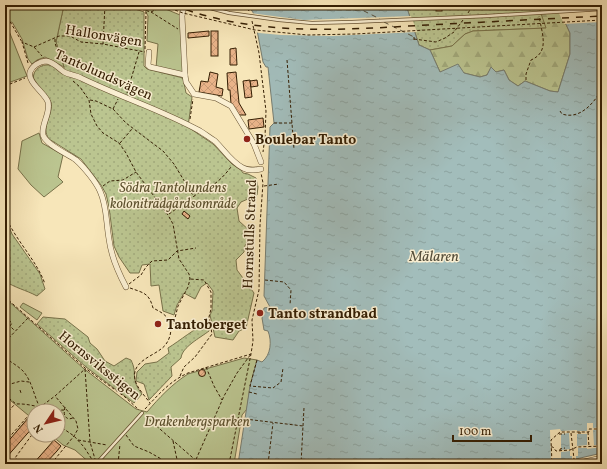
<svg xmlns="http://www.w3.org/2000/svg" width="607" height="469" font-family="Vollkorn,serif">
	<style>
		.grass { fill: url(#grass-dots); stroke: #78724a }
		.forest { fill: url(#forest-firs); stroke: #78724a }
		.park { fill: #bbc590; stroke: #78724a }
		.water { fill: url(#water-ripples); stroke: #767d71 }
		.pier { fill: #f7e6b9; fill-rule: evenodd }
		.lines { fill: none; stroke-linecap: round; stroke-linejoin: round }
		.ferry { stroke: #554e3a; stroke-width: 1; stroke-dasharray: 5 4; stroke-linecap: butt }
		.building { fill: url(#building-cross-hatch); stroke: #341e03 }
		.lane-casing { stroke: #655030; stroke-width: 4 }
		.street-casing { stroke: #655030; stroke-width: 6 }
		.path { stroke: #341e03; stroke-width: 1; stroke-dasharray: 3 2; stroke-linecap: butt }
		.lane { stroke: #faefd2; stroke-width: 2.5 }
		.street { stroke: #faefd2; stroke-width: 5 }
		.rail { stroke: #341e03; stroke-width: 1.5; stroke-dasharray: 7 7; stroke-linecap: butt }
		.lane-bridge-casing { stroke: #655030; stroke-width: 4; stroke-linecap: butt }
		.path-bridge { stroke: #341e03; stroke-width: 1; stroke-dasharray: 3 2; stroke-linecap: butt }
		.lane-bridge { stroke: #faefd2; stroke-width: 2.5 }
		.poi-dot { fill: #8f2418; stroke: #faefd2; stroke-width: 1.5 }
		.labels { text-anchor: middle; stroke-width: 3; stroke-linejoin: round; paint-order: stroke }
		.street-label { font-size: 14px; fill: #341e03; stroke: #faefd2 }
		.poi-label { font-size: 14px; font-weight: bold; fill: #341e03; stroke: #faefd2; text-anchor: start }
		.park-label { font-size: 14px; font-style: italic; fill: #5c502d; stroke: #faefd2 }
		.water-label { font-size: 15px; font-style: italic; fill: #554e3a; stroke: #faefd2 }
	</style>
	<defs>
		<pattern id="grass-dots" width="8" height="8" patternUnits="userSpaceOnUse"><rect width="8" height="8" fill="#bbc590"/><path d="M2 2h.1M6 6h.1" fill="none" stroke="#a1a97b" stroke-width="1.8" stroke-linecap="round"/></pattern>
		<pattern id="forest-firs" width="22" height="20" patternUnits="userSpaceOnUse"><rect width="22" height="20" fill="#bbc590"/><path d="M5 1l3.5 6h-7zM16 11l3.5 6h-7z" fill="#a1a97b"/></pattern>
		<pattern id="water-ripples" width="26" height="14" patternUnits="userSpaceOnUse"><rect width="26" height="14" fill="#a2bdbb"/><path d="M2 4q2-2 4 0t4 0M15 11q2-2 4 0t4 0" fill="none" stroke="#8ca29f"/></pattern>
		<pattern id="building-cross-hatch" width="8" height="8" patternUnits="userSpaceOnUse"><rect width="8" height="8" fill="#e9b389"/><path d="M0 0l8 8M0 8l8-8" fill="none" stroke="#c89a75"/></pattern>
	</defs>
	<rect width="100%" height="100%" fill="#f7e6b9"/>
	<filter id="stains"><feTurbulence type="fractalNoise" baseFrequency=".005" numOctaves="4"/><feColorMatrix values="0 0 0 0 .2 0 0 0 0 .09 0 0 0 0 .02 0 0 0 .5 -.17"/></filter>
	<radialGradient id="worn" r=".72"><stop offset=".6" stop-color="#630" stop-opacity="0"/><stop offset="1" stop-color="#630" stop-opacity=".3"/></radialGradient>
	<!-- grass -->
	<g class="grass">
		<path d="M64 5H124L144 12V66L147 69 183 78 186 93 192 97 188 127 213 144 232 164 241 170 243 173 248 174 256 178 258 187 257 195 241 202 237 208 239 221 250 231C250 241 244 242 244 252L236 260 237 270 254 293 246 328 239 331 233 340 215 337 210 315 212 311 213 291 207 283 201 287 195 299 184 293 177 305 174 315 163 311 159 285 151 286 150 264 142 265 139 273H130L119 257 114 246 109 207 106 194 101 185 81 159 49 139C40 127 54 114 51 102 47 96 36 86 34 80 31 73 39 65 46 65 51 64 58 69 63 72L64 67 56 42Z"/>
		<polygon points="406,5 538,5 547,28 473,31 465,34 452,46 430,50 419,45"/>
		<path d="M5 217 12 234 40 274 45 289 37 296C26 290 15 288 5 281Z"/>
		<path d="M43 317 65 319 88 337 90 343 97 349 105 361 114 366 126 358 131 360C138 374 130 379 142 394L134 403 86 367 37 324Z"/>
		<path d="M208 323 209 331C200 338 182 347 181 358L171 367 172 376 149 400 144 384 136 381 137 372 145 364 157 362 169 353 168 348C181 340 193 329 208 323Z"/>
	</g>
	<!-- forest -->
	<polygon class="forest" points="538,5 557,5 570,33 570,54 558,92 550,91 525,81 518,86 509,80 504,70 496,72 491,68 487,75 480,77 464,73 440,72 430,50 452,46 465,34 473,31 546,28"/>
	<!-- park -->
	<g class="park">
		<polygon points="5,5 64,5 56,42 64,67 45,57 37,60 32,64 28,59 22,39 12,22 5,24"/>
		<polygon points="139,5 156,5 180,15 183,70 180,73 156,68 158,44 147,41 148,16 143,6"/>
		<polygon points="7,26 27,76 5,84 5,27"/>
		<polygon points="39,133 42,143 63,155 58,177 63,182 44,197 31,185 18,169 22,141"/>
		<path d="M5 298 83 368 136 409 147 412C159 398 172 384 188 374L244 358 257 360 250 386 247 409 242 415 234 464H91L75 450 63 445 51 435H58V411H34V420L5 396Z"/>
		<polygon points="23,303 42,313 37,320 20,307"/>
	</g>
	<!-- water -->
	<path class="water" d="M248 5H406L419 45 430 50 440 72 458 64 464 73 480 77 487 75 491 67 496 72 504 70 509 80 518 86 525 81 550 91 558 92 570 54V33L557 5H602V453L554 464H238L250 386 257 360 262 362C271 355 272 341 268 331L264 330 262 318 264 308 270 307 264 296 270 127 274 123 268 67H266L263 62 254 14Z"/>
	<!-- pier -->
	<g class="pier">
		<polygon points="602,5 602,22 564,24 556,7"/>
		<polygon points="251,13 304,20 411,16 417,32 332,36 281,35 259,33 255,32"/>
		<path d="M602 419V434V430H593L594 445H602V447L587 449V448H578V456H576V459L572 460V456H570V451L561 452V458H553V464H546L551 463 550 430 560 429 561 431 577 430V431H587V423H593V428L602 427ZM569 433 570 449 561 450V434ZM577 434H587V445L577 446Z"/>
	</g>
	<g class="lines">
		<!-- ferry -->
		<g class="ferry">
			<polyline points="284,5 290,9 362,10 380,19"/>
			<polyline points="384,22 414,37"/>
		</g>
	</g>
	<!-- building -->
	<g class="building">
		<rect x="436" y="6" width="6" height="5"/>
		<polygon points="209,31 209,36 188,38 188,33"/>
		<rect x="211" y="31" width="7" height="25"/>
		<polygon points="236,48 237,65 230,65 230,49"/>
		<polygon points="210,72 218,74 216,87 223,89 222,96 199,92 201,81 208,82"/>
		<polygon points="236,72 239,103 246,115 238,115 231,104 230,90 228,90 227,73"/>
		<polygon points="250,80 252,97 245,98 243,81"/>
		<polygon points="257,80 258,86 251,87 250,81"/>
		<polygon points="263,118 264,127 249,129 248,120"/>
		<polygon points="184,211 190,216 188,219 182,214"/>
		<circle cx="202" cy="373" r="3.5"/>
		<polygon points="5,397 10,402 5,408"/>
		<polygon points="29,417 34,422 34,426 5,459 5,445"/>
		<polygon points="54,440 61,446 57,451 45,464 33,464"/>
	</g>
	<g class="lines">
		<defs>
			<polyline id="lane" points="96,464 142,413"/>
			<g id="street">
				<polyline points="184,5 182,16 185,75 186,82 194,94 216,98 231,106 254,144 261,162"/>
				<polyline points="149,52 148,65 150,67 185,75"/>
				<path d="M126 287C118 272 111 256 109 239 106 222 107 206 100 191 96 182 84 167 76 160 68 154 46 145 43 135 41 124 51 113 48 102 45 93 27 82 30 72 32 66 40 61 46 61 54 62 58 68 64 72 69 75 76 75 81 78 120 97 162 110 200 131 205 134 210 138 215 141 224 150 231 162 243 168 249 171 254 170 261 169"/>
				<polyline points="575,464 602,458"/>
			</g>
		</defs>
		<!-- lane casing -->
		<use href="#lane" class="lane-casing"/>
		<!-- street casing -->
		<use href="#street" class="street-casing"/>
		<!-- path -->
		<g class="path">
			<polyline points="127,5 151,12 178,29"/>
			<polyline points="244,5 250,12"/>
			<polyline points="535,5 538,9"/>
			<polyline points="151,12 165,5"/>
			<polyline points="5,13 22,42"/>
			<polyline points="468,13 473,5"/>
			<polyline points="252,21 259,53 266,111 265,137 263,152"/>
			<polyline points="414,37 414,42"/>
			<polyline points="55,39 55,43 61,62"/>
			<polyline points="414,39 436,42 445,38 454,32 463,20"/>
			<polyline points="103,44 105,5"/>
			<polyline points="34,47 59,36 70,36 81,42 103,44 145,52"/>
			<polyline points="145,49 146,12"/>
			<polyline points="287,60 294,149"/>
			<polyline points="28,63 22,42 34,47 42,56"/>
			<path d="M526 80V74L531 60C550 52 542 34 539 16"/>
			<polyline points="73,81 80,87 89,100 91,114 97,126 103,133 119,143 126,153 136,172 168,215 173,224 179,259 189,274 190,279 188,287 178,306 174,322 171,327"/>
			<polyline points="5,86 25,78"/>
			<polyline points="127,93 139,52"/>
			<polyline points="90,100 96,101 113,109 126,123 163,151 174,164 194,197"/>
			<polyline points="113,109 118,99"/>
			<path d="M560 111 562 114C580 120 594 103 602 89"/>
			<polyline points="190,119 193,99"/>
			<polyline points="274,123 292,123"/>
			<polyline points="120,143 132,129"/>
			<polyline points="103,186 110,181 123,180 136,172"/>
			<polyline points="264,186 279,184"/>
			<path d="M169 214 204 189C215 186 224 176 231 167"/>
			<path d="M5 215C15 240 36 259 45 284"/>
			<polyline points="265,280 284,282 291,290 290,305"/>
			<polyline points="129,284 141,275 146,267 152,261 168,260 177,251 196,248"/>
			<path d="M130 288C144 293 149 293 153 308 159 311 165 314 168 319 174 328 170 343 161 349 151 357 131 362 135 380 137 388 145 396 150 403"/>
			<polyline points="5,297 85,368 125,397 139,410"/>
			<polyline points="5,317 12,323 10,326 15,331"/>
			<polyline points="5,342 28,318"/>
			<path d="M5 358C11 362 18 366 23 371 33 382 34 399 42 411"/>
			<polyline points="257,360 250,386 273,388 281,382 283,368"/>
			<polyline points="206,367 214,386 222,400"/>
			<polyline points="85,369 90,442 95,459"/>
			<polyline points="180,376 184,367 195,357 212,334 209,317 211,309 211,292 204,280 190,279"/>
			<polyline points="5,384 7,385 5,391"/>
			<polyline points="7,385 21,381 29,382"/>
			<polyline points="20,390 21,393"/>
			<polyline points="249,392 257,394"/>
			<path d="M5 395 16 404C32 403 47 411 64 410"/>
			<path d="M65 407C64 412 63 417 69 419L73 418"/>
			<path d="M145 409C158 395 170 381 188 373L251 354"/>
			<polyline points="35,411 55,396 85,369"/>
			<polyline points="5,415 15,404"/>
			<polyline points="145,416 200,464"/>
			<polyline points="245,419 303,426 301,464"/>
			<polyline points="58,425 74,436 84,447 93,461"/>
			<polyline points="303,426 304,408"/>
			<polyline points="588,432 589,447"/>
			<polyline points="571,433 574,459"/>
			<polyline points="578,433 581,433"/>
			<polyline points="559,434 565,434"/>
			<polyline points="126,435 134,446 149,452 170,464"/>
			<polyline points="78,440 107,445"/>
			<polyline points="173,441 178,464"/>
			<polyline points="5,442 28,416 34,412"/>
			<polyline points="551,447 553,447 556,451 570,450 577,447 602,446"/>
			<polyline points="560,450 560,449 565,448"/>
			<polyline points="22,464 15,458 34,432"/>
			<polyline points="51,464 74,436 78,429 76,421 55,396"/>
			<polyline points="118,464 120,444"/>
			<polyline points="194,464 224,396 237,373 251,354"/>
			<polyline points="229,464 251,354 253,341 252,320 259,290 260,225 263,183 261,173"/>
			<polyline points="268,464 273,423"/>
			<polyline points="549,464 552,463 551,440 560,432 589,432 589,429 602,429"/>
		</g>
		<!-- lane -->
		<use href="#lane" class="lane"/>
		<!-- street -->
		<use href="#street" class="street"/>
		<!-- rail -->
		<path class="rail" d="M173 5C256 37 340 30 427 25 485 22 544 19 602 16"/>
		<defs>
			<polyline id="lane-bridge" points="199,5 229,13 279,20 312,23 352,22 487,16 602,9"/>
		</defs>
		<!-- lane-bridge casing -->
		<use href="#lane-bridge" class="lane-bridge-casing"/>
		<!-- path-bridge -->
		<polyline class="path-bridge" points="161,5 183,13 255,30 308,35 355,34 602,20"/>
		<!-- lane-bridge -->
		<use href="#lane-bridge" class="lane-bridge"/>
	</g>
	<!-- markers -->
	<g class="poi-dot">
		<circle cx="247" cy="139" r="4"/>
		<circle cx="260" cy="313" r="4"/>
		<circle cx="158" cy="324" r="4"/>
	</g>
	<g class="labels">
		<!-- street labels -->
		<g class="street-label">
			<text transform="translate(104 35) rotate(9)" y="5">Hallonvägen</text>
			<text transform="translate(104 74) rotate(24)" y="5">Tantolundsvägen</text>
			<text transform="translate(249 234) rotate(-88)" y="5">Hornstulls Strand</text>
			<text transform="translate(100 365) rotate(39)" y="5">Hornsviksstigen</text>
		</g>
		<!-- poi labels -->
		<g class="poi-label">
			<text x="255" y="144">Boulebar Tanto</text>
			<text x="268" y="318">Tanto strandbad</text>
			<text x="166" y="329">Tantoberget</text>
		</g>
		<!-- park labels -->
		<g class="park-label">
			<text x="173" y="192">Södra Tantolundens<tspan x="173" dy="16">koloniträdgårdsområde</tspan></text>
			<text x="197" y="426">Drakenbergsparken</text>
		</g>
		<!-- water labels -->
		<g class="water-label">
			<text x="434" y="261">Mälaren</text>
		</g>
	</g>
	<!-- margin -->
	<rect width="607" height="469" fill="none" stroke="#f7e6b9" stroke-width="20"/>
	<rect x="6" y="6" width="595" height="457" fill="none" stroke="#341e03" stroke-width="2"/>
	<rect x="10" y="10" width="587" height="449" fill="none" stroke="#341e03"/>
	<!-- north arrow -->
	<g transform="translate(46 423) rotate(235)"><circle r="19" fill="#faefd2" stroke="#ab9b7f"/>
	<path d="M0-3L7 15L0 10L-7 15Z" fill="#8f2418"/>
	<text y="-6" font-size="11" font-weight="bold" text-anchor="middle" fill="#341e03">N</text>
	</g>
	<!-- scale -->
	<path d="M453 435v6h78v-6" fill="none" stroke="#341e03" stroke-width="2"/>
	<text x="459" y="435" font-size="12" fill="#341e03" stroke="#faefd2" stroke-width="3" paint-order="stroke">100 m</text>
	<rect width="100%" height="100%" filter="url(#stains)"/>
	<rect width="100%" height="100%" fill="url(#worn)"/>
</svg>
